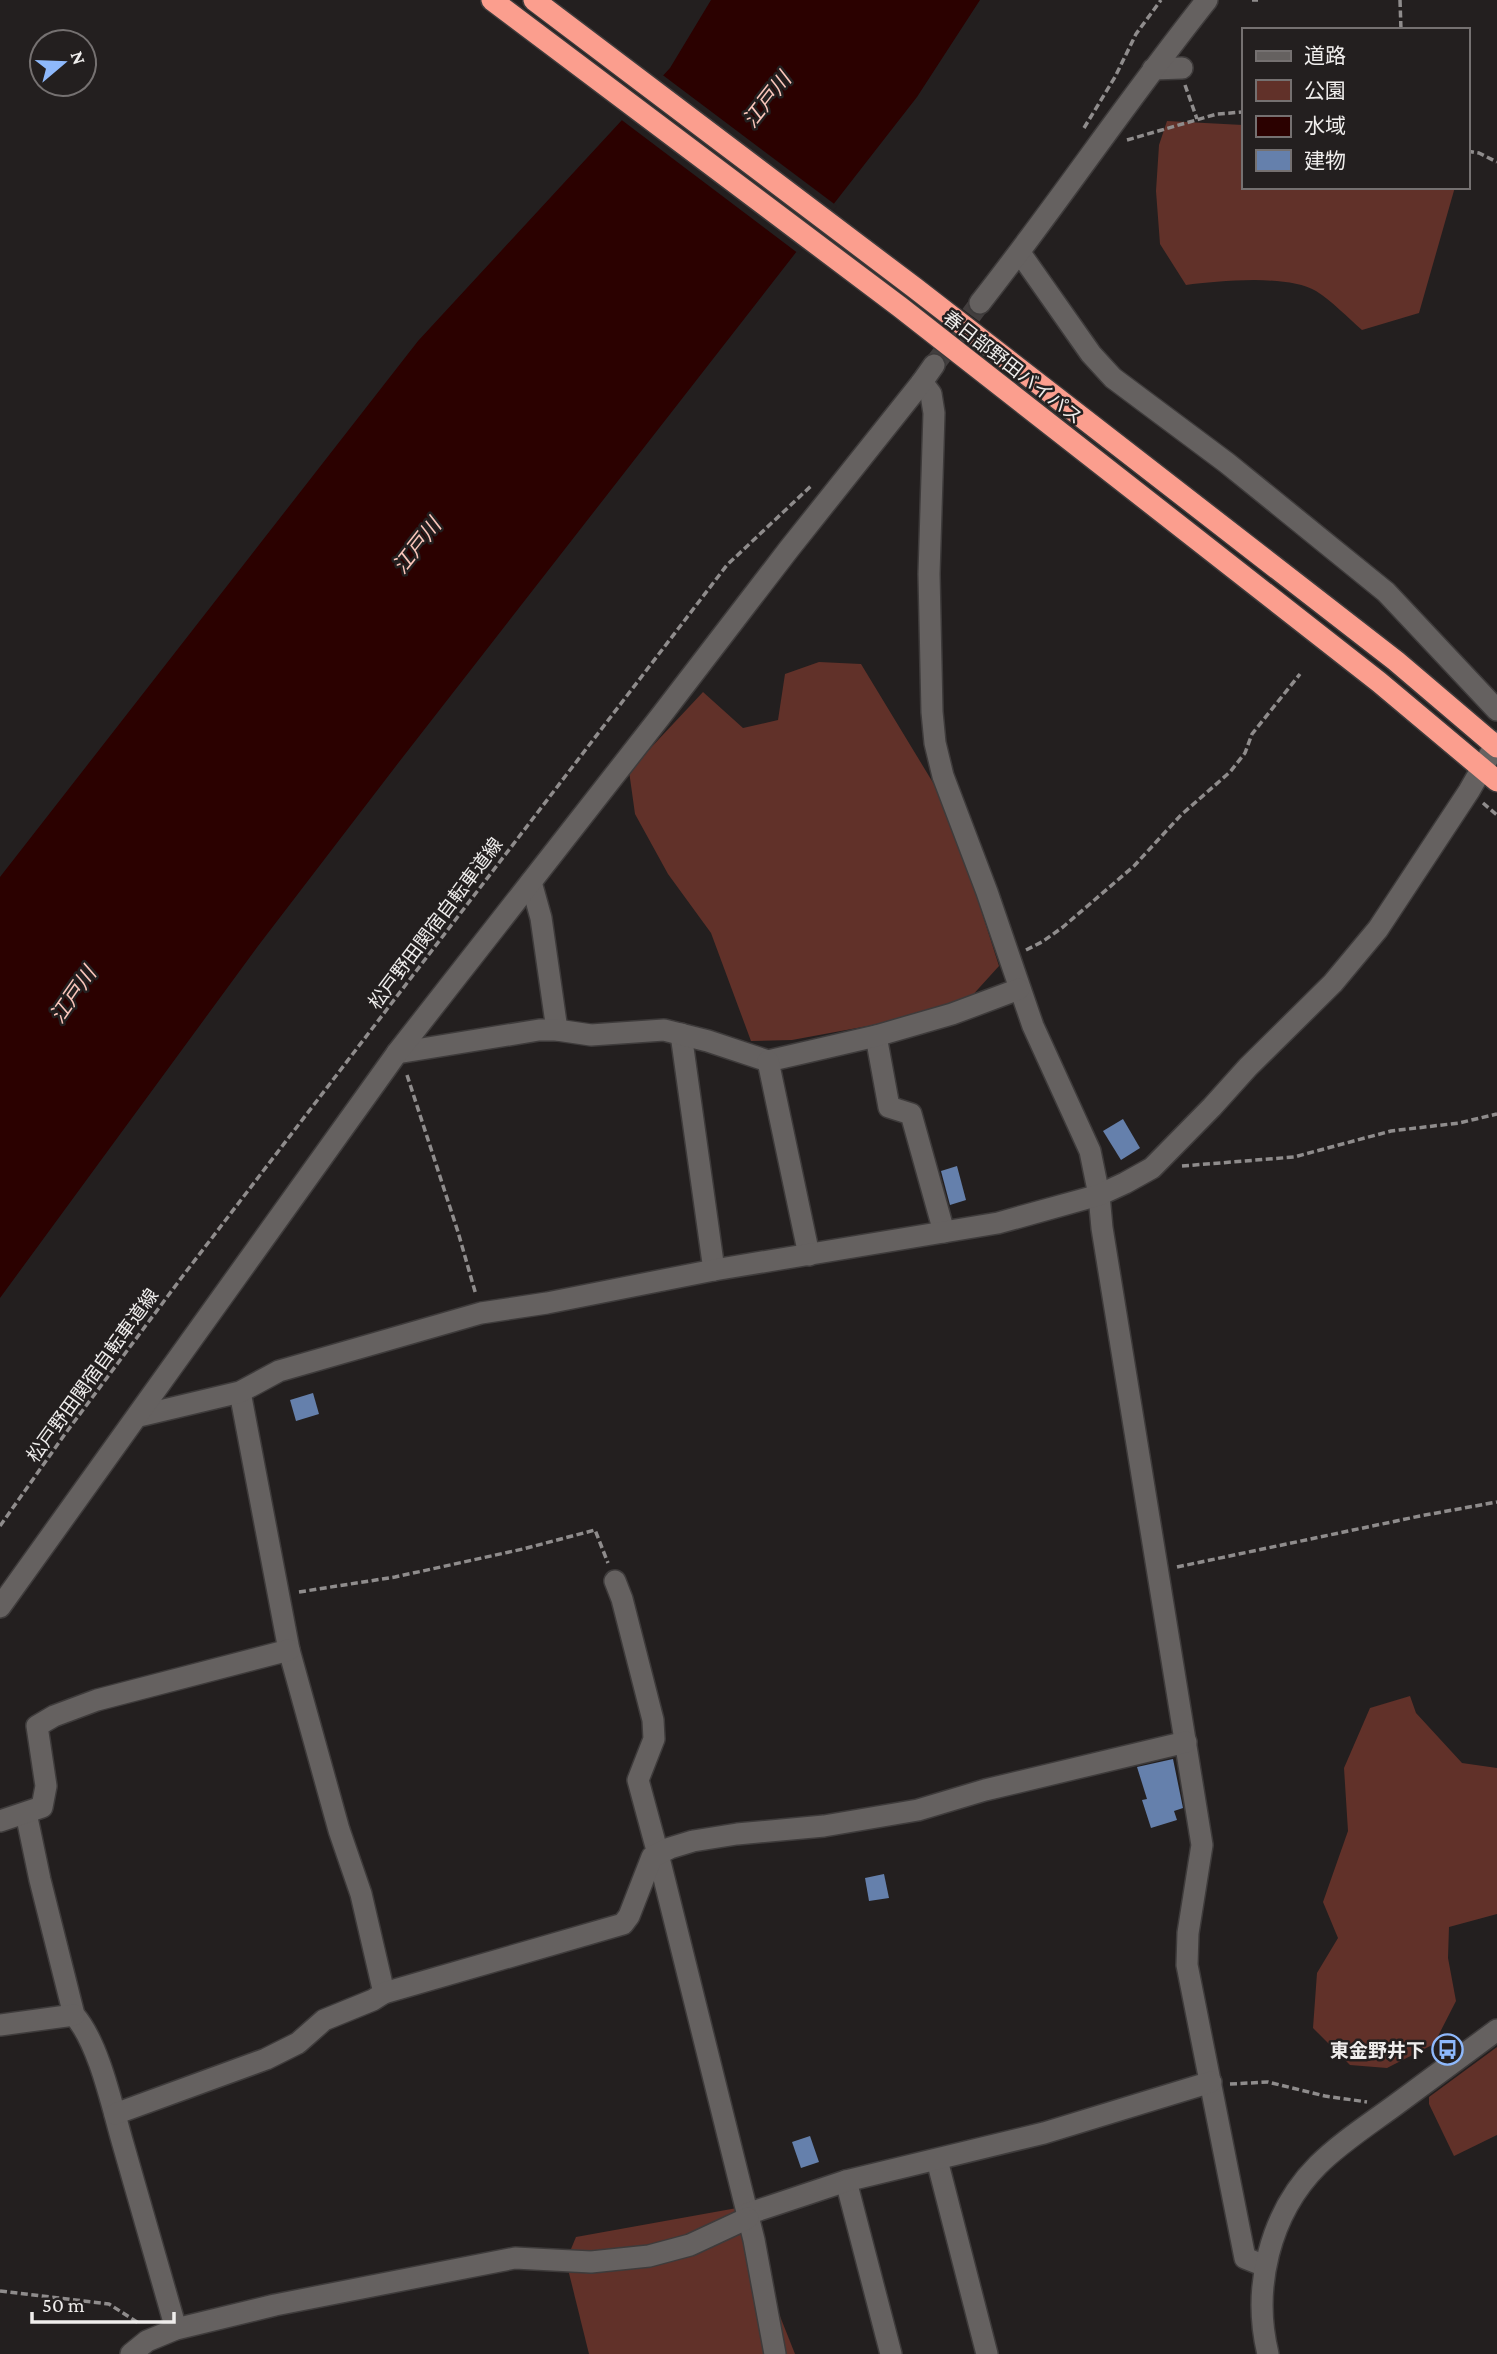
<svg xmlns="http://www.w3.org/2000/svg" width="1497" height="2354" font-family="'Crimson Pro','Noto Sans JP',serif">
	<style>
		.green { fill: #613129 }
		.water { fill: #2b0100 }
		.pier { fill: #231f1f }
		.building { fill: #6580ac }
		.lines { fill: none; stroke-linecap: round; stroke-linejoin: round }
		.minor-tunnel { stroke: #423e3e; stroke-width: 21; stroke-dasharray: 21 10; stroke-linecap: butt }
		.minor-casing { stroke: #3e3b3b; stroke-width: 24 }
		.highway-casing { stroke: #3e3b3b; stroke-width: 24 }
		.path { stroke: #8f8c8c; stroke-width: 3.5; stroke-dasharray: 7 3.5; stroke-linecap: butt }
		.minor { stroke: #656160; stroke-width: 21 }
		.highway { stroke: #fb9e8e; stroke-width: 21 }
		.labels { text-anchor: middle; stroke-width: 5; stroke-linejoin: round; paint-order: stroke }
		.street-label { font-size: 19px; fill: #efedec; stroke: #231f1f }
		.poi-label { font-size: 19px; font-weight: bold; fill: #efedec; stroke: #231f1f; text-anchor: end }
		.water-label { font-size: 21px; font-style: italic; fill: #f9c5ba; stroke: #231f1f }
	</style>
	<rect width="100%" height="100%" fill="#231f1f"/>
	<!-- green -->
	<g class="green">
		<path d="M1167 121 1243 125V187H1455L1419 313 1362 330C1347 317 1332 301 1316 291 1287 274 1219 281 1186 285L1160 244 1156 191 1159 145Z"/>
		<polygon points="819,662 861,664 949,809 999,966 960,1009 792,1040 751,1041 711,933 668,874 635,814 629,771 703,692 743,728 778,720 785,674"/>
		<polygon points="1410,1696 1416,1713 1462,1763 1497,1768 1497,1914 1449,1927 1448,1958 1456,2001 1434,2044 1387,2068 1350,2065 1313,2028 1317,1973 1338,1938 1323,1902 1348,1831 1344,1768 1370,1708"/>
		<polygon points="1497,2047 1497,2135 1454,2156 1429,2104 1429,2097"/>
		<polygon points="737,2208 795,2354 589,2354 566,2261 576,2237"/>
	</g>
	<!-- water -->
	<polygon class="water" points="711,0 980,0 917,97 399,762 258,946 0,1298 0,877 418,341 670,68"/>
	<!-- pier -->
	<polygon class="pier" points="660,73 837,206 799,254 619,118"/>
	<!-- building -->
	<g class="building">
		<polygon points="1123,1119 1140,1148 1121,1160 1103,1131"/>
		<polygon points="957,1166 966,1200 950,1205 941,1171"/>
		<polygon points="313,1393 319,1414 296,1421 290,1400"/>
		<polygon points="1173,1759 1183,1808 1174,1811 1177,1820 1151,1828 1142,1800 1147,1799 1137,1767"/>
		<polygon points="884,1874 889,1898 869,1901 865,1878"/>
		<polygon points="810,2136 819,2162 801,2168 792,2142"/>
	</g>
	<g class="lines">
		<!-- minor-tunnel -->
		<polyline class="minor-tunnel" points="934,365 980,303"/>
		<defs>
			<g id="minor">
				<polyline points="1153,69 1182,68"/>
				<polyline points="1020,253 1091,354 1113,378 1227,463 1386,592 1497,710"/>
				<path d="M980 303C1058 204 1128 99 1207 0"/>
				<polyline points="922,382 931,394 934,413 929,574 932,712 935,743 943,776 987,892 1033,1026 1090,1151 1099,1195 1102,1228 1202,1845 1188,1933 1187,1965 1245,2258 1265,2266"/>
				<polyline points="531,882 541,918 557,1030"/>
				<polyline points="681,1034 714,1270"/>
				<polyline points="876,1036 889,1107 911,1114 944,1232"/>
				<polyline points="397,1053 539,1030 557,1030 591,1035 664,1030 708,1041 768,1061 876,1036 952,1014 1019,989"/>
				<polyline points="768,1061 809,1255"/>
				<polyline points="240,1392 289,1650 339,1830 361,1894 384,1993"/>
				<polyline points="139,1416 240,1392 279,1371 481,1313 547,1303 714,1270 998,1223 1099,1195 1125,1183 1152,1168 1212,1107 1248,1067 1333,983 1378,929 1469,791 1497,742"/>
				<polyline points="615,1581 622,1599 653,1720 654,1739 638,1780 658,1854 754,2240 775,2354"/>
				<polyline points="0,1607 397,1053 660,717 789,549 922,382 934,365"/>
				<path d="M26 1813 40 1880 74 2015C99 2043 112 2106 123 2144 141 2205 158 2267 176 2329"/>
				<polyline points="0,1821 42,1807 46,1786 37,1726 54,1716 97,1700 289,1650"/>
				<polyline points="0,2025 74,2015"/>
				<polyline points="115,2114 266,2059 298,2043 324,2020 373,2000 384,1993 623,1924 629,1916 652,1857 670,1848 693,1841 737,1834 824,1826 918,1810 985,1790 1186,1742"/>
				<polyline points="937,2160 987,2354"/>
				<polyline points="846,2181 891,2354"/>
				<polyline points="747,2214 846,2181 1044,2133 1211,2082"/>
				<polyline points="131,2354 147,2341 176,2329 275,2305 515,2258 591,2262 649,2256 690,2245 748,2218"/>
				<path d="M1268 2354C1252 2289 1269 2214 1318 2165 1340 2143 1368 2125 1394 2106 1428 2081 1463 2055 1497 2030"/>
			</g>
			<g id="highway">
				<polyline points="492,0 900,307 1379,682 1497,781"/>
				<polyline points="534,0 915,288 1396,661 1497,747"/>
			</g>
		</defs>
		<!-- minor casing -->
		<use href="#minor" class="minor-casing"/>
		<!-- highway casing -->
		<use href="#highway" class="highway-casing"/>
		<!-- path -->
		<g class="path">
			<polyline points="1252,0 1258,0"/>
			<polyline points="1400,0 1401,30"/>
			<polyline points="1185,85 1197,119"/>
			<polyline points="1084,128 1115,77 1136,34 1161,0"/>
			<polyline points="1127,140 1217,114 1243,112"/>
			<polyline points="1467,151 1479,153 1497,162"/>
			<polyline points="1483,803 1497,815"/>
			<polyline points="1026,950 1042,942 1063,927 1134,866 1181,815 1230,772 1245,753 1252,734 1300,674"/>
			<polyline points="407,1075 458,1232 476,1295"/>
			<polyline points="1182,1166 1294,1157 1391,1131 1459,1123 1497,1114"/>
			<polyline points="0,1526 65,1434 182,1277 727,565 811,486"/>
			<polyline points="1177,1567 1420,1516 1497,1502"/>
			<polyline points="299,1592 395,1577 523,1549 595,1530 608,1563"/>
			<polyline points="1230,2084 1268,2082 1325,2096 1367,2102"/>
			<polyline points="0,2291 109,2304 140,2324"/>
		</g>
		<!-- minor -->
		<use href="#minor" class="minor"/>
		<!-- highway -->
		<use href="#highway" class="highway"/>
	</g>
	<!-- icons -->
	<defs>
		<symbol id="bus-ring" viewBox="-11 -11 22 22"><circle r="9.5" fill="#231f1f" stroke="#8eb9fc" stroke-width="1.5"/><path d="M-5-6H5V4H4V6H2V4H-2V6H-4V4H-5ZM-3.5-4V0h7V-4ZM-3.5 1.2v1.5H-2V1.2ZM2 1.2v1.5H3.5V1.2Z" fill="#8eb9fc"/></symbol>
	</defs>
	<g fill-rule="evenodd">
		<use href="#bus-ring" x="1430" y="2032" width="35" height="35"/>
	</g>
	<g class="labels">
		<!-- street labels -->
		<g class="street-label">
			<text transform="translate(1013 367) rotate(38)" y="7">春日部野田バイパス</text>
			<text transform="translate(435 923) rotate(-53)" y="7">松戸野田関宿自転車道線</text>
			<text transform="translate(92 1375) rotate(-54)" y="7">松戸野田関宿自転車道線</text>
		</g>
		<!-- poi labels -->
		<g class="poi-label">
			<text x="1425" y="2057">東金野井下</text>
		</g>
		<!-- water labels -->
		<g class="water-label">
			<text transform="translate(767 100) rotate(-52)" y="7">江戸川</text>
			<text transform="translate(417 546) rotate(-52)" y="7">江戸川</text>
			<text transform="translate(73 995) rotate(-55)" y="7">江戸川</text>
		</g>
	</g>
	<!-- legend -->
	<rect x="1242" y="28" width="228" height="161" fill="#231f1f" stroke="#757171" stroke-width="2"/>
	<rect x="1256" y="51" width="35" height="10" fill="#656160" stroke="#757171" stroke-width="2"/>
	<text x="1304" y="63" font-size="21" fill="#efedec">道路</text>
	<rect x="1256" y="80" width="35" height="21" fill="#613129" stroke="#757171" stroke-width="2"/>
	<text x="1304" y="98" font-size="21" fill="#efedec">公園</text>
	<rect x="1256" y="116" width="35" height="21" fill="#2b0100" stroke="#757171" stroke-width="2"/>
	<text x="1304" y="133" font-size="21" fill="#efedec">水域</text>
	<rect x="1256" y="150" width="35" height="21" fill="#6580ac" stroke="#757171" stroke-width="2"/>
	<text x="1304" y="168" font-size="21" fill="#efedec">建物</text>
	<!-- north arrow -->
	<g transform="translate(63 63) rotate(71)"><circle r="33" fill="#231f1f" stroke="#757171" stroke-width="2"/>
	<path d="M0-5L12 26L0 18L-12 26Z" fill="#8eb9fc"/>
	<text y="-10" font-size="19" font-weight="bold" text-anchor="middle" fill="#efedec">N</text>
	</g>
	<!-- scale -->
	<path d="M32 2312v10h142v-10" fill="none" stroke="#efedec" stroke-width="3.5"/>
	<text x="42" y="2312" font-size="21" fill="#efedec" stroke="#231f1f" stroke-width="5" paint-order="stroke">50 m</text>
</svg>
